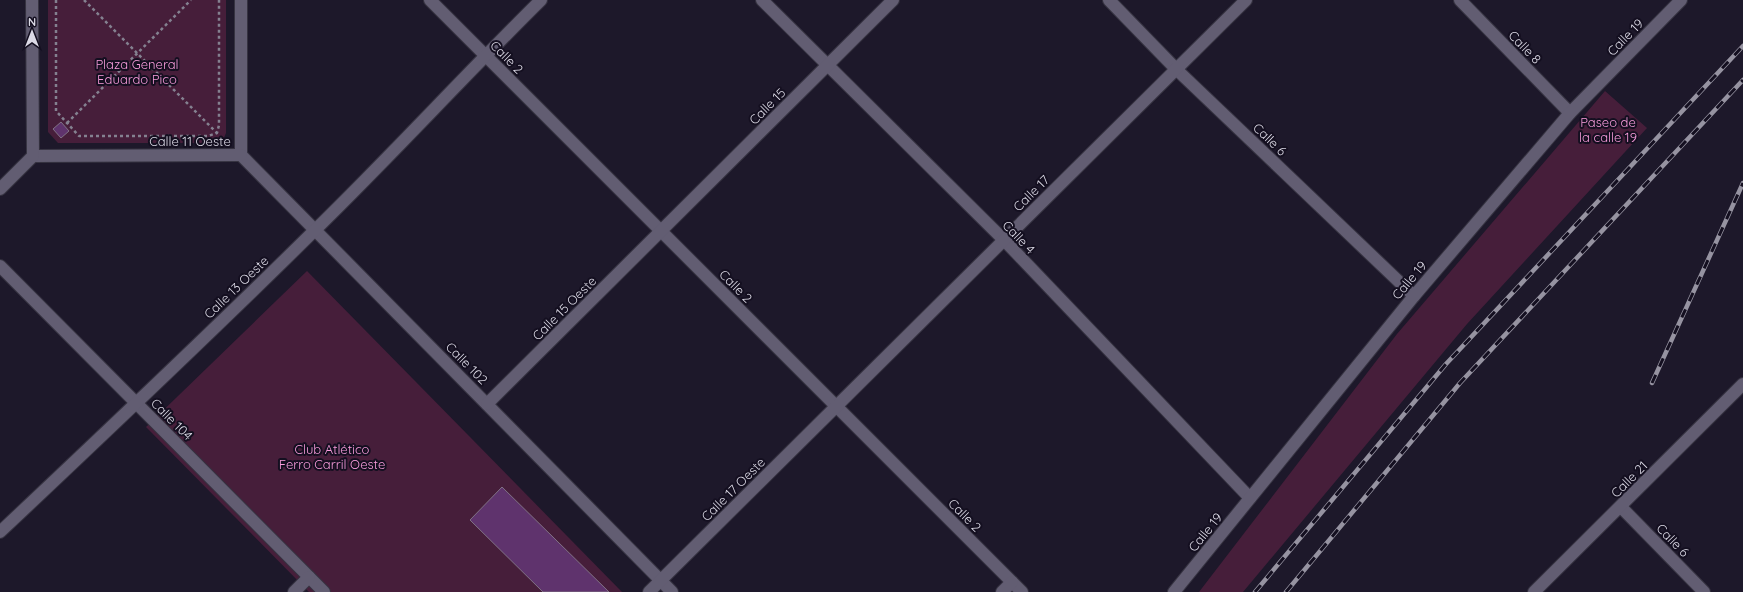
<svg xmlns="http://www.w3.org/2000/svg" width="1743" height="592" font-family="Quicksand,sans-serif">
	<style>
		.green { fill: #461e3a }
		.building { fill: #5f336d; stroke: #807285 }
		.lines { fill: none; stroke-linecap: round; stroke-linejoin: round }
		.minor-casing { stroke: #363341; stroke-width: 14 }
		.path { stroke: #848190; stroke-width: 2.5; stroke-dasharray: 3 3; stroke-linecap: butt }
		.minor { stroke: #625d72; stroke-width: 12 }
		.rail-casing { stroke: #9693a1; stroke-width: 4.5 }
		.rail { stroke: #140f20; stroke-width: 3; stroke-dasharray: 9; stroke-linecap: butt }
		.labels { text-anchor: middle; stroke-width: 4; stroke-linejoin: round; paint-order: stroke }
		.street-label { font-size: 13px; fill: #dcdae6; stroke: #140f20 }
		.park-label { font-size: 13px; fill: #fa9ddd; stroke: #140f20 }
	</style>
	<rect width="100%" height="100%" fill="#1d182a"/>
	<!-- green -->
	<g class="green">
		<polygon points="48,0 226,0 226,133 223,140 215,143 58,143 48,132"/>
		<polygon points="1605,91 1647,128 1467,324 1243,592 1199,592 1397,334"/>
		<polygon points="307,271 622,592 309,592 146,427"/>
	</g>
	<!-- building -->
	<g class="building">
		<polygon points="61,122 69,131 61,138 53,129"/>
		<polygon points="502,487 609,592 543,592 470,520"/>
	</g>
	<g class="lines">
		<defs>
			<g id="minor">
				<polyline points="241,0 241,155"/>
				<polyline points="430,0 1022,592"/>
				<polyline points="762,0 1004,240 1250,498"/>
				<polyline points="1109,0 1176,69 1414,296"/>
				<polyline points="1460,0 1570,113"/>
				<polyline points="241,155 672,592"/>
				<polyline points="33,156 241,155"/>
				<polyline points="0,189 33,156 32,0"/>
				<polyline points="0,266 324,592"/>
				<polyline points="487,404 893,0"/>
				<polyline points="1621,507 1704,592"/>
				<path d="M0 532C105 433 211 333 314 231 391 156 464 76 541 0"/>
				<polyline points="294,592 309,577"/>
				<polyline points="649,592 1246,0"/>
				<polyline points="1002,592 1012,582"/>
				<polyline points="1174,592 1414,296 1570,113 1681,0"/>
				<polyline points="1534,592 1743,384"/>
			</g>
		</defs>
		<!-- minor casing -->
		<use href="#minor" class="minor-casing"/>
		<!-- path -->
		<g class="path">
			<polyline points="56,0 56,111 79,136 208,136 217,133 219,125 219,0"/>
			<polyline points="84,0 217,133"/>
			<polyline points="67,123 191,0"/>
		</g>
		<!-- minor -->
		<use href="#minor" class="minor"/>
		<defs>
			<g id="rail">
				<polyline points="1652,383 1743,183"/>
				<polyline points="1255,592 1446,364 1743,46"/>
				<polyline points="1286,592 1460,383 1743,80"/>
			</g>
		</defs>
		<!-- rail casing -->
		<use href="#rail" class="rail-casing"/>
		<!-- rail -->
		<use href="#rail" class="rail"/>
	</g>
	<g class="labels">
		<!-- street labels -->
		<g class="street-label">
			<text transform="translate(1625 37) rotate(-46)" y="5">Calle 19</text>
			<text transform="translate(1525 47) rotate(46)" y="5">Calle 8</text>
			<text transform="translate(507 57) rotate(45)" y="5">Calle 2</text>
			<text transform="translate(767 106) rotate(-45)" y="5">Calle 15</text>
			<text transform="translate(1270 139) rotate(44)" y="5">Calle 6</text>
			<text x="190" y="146">Calle 11 Oeste</text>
			<text transform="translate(1031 193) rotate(-45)" y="5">Calle 17</text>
			<text transform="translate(1019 237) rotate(46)" y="5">Calle 4</text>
			<text transform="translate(1409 280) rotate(-50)" y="5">Calle 19</text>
			<text transform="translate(736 286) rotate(45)" y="5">Calle 2</text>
			<text transform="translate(236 287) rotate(-44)" y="5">Calle 13 Oeste</text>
			<text transform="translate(564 308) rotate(-45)" y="5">Calle 15 Oeste</text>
			<text transform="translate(467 363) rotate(45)" y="5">Calle 102</text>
			<text transform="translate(172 419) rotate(45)" y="5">Calle 104</text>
			<text transform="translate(1629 479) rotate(-45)" y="5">Calle 21</text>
			<text transform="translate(733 489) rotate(-45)" y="5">Calle 17 Oeste</text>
			<text transform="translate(965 515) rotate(45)" y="5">Calle 2</text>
			<text transform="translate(1205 532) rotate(-51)" y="5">Calle 19</text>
			<text transform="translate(1673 540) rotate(46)" y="5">Calle 6</text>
		</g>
		<!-- park labels -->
		<g class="park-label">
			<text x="137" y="69">Plaza General<tspan x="137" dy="15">Eduardo Pico</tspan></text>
			<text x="1608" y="127">Paseo de<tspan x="1608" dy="15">la calle 19</tspan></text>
			<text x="332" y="454">Club Atlético<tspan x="332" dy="15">Ferro Carril Oeste</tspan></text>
		</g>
	</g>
	<!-- north arrow -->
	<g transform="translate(32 32)" stroke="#140f20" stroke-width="3" paint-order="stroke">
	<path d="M0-3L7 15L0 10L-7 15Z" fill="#dcdae6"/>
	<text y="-6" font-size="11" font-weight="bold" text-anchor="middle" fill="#dcdae6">N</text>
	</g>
</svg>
